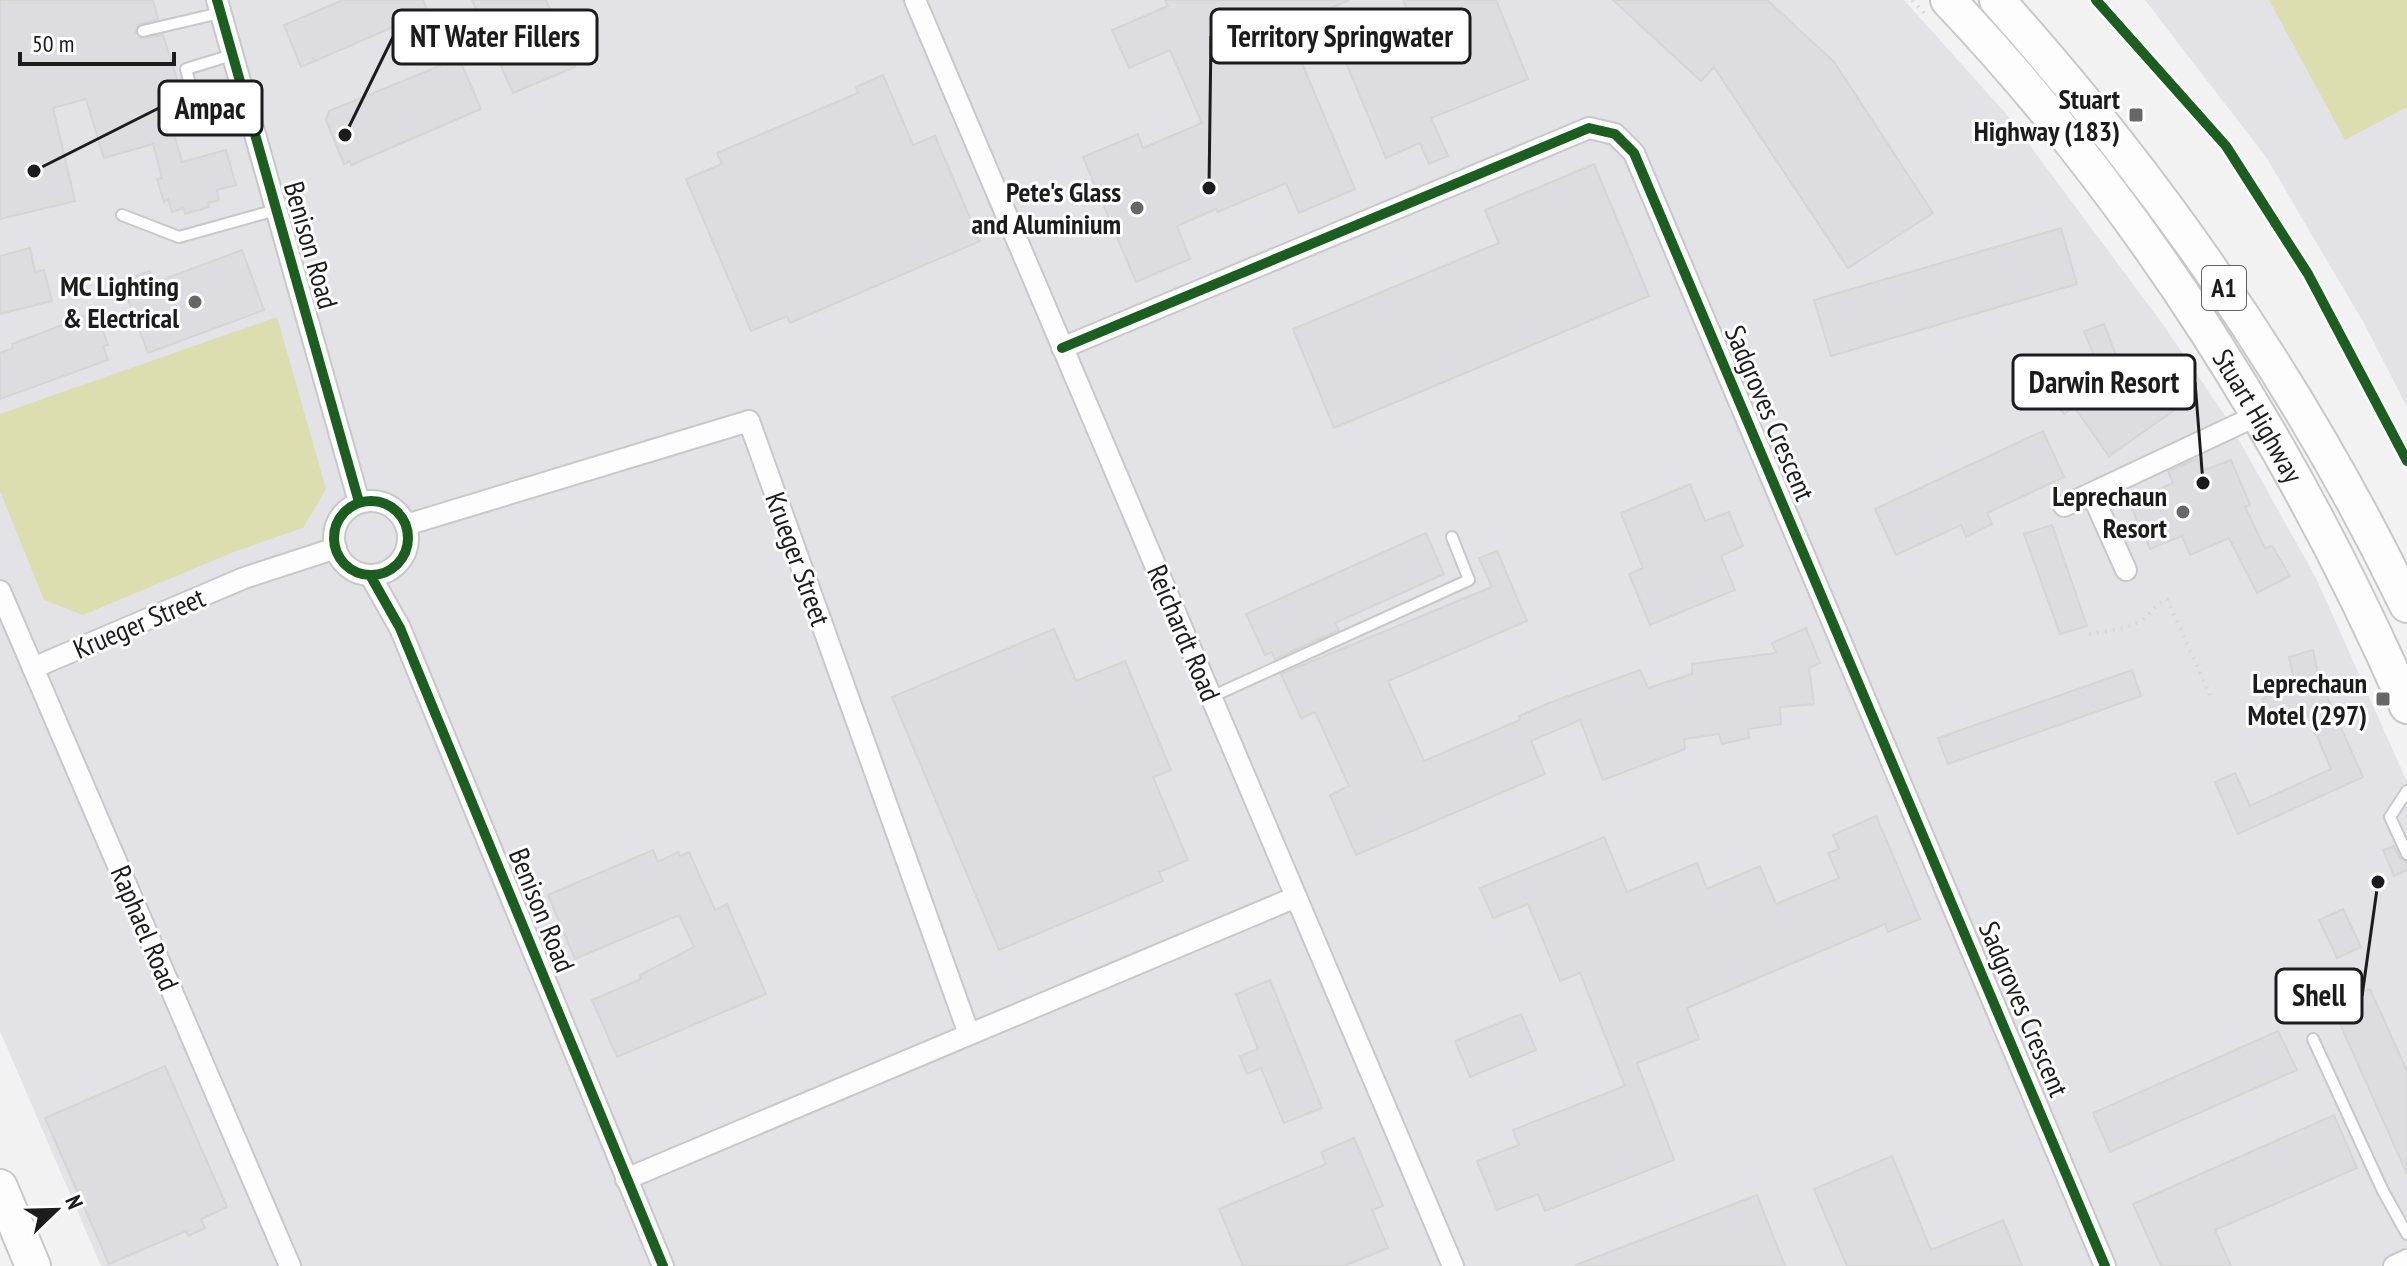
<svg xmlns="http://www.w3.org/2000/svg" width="2407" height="1266" font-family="'PT Sans Narrow',sans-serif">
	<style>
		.built { fill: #e2e2e7 }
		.green { fill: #dcdeaf }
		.building { fill: #dcdce1; stroke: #d5d5d6; stroke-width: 2 }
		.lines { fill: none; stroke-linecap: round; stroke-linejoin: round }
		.service-casing { stroke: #c8c8c9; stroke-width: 14 }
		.minor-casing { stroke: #c8c8c9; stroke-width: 24 }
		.primary-casing { stroke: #c8c8c9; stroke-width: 38 }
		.trunk-casing { stroke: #c8c8c9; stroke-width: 38 }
		.path { stroke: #d8d8d8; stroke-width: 4; stroke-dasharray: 2 6; stroke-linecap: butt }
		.service { stroke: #fdfdfd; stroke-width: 10 }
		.minor { stroke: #fdfdfd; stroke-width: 20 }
		.primary { stroke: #fdfdfd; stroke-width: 34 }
		.trunk { stroke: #fdfdfd; stroke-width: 34 }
		.cycleway-casing { stroke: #fff; stroke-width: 15 }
		.cycleway { stroke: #1b5e20; stroke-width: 10 }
		.poi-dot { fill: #686768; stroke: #fff; stroke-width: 3 }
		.labels { text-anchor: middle; stroke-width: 6; stroke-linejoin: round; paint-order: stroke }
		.shield { fill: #fff; stroke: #616061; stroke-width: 2 }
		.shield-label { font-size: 26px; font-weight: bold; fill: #1d1c1d }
		.poi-label { font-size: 28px; font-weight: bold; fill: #1d1c1d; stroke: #fff; text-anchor: end }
		.street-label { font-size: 28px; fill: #1d1c1d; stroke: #fff }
		.leader { fill: none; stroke: #1d1c1d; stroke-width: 3 }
		.callout-dot { fill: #1d1c1d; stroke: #fff; stroke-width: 3 }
		.callout { fill: #fff; stroke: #1d1c1d; stroke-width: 3 }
		.callout-label { font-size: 30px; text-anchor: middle; font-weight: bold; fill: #1d1c1d }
	</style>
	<rect width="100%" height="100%" fill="#f2f2f2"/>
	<!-- built -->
	<g class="built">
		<polygon points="0,0 1904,0 2008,116 2164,326 2226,417 2316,578 2407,782 2407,1266 101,1266 0,1031"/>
		<polygon points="2145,0 2407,0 2407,407 2365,325 2266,157"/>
	</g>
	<!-- green -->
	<g class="green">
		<polygon points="2269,0 2407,0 2407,107 2345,140"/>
		<polygon points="277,317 326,489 303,528 236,551 83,615 44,600 0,491 0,414"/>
	</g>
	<!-- building -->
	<g class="building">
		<polygon points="0,0 153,0 158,19 138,25 135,32 141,39 163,35 189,118 171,124 182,162 226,150 236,185 217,190 219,200 208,203 209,207 185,214 184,208 172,212 168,199 164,202 157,179 162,178 153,144 104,158 86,99 53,108 75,201 0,219"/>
		<polygon points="343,0 423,0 428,12 301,67 284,25"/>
		<polygon points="472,0 546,0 575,67 513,93"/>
		<polygon points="1165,0 1349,0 1311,17 1323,43 1298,54 1355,189 1299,213 1286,183 1218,212 1216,209 1177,226 1190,259 1136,282 1083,157 1138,134 1143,148 1202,123 1170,50 1129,68 1112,30 1168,6"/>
		<polygon points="1403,0 1496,0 1528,79 1431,118 1448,156 1429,164 1420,143 1386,158 1346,63 1417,33"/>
		<polygon points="1613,0 1767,0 1834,62 1933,213 1848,268 1714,67 1701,81"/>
		<polygon points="459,58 481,109 351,165 350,161 344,164 326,120 329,111"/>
		<polygon points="883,75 913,145 935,136 980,241 790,323 787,316 751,331 686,179 722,164 717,153 858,93 856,87"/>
		<polygon points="1594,164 1649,296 1334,428 1293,329 1499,243 1485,210"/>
		<polygon points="2061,228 2077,284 1831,356 1814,300"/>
		<polygon points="30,248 35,272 44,270 52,301 0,314 0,256"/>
		<polygon points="242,250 264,310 148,353 121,281 150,271 154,283"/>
		<polygon points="96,312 108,345 103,346 108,360 0,399 0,353 13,348 12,344"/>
		<polygon points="2104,324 2124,375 2149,357 2183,404 2109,456 2074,407 2064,414 2052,398 2098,366 2084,331"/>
		<polygon points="2043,431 2064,477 1987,513 1992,524 1966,537 1961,525 1896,555 1875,509"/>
		<polygon points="2197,459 2202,471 2231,460 2250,505 2245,507 2265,548 2272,546 2290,576 2257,593 2229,538 2190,555 2182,536 2150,549 2129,502 2173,483 2168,471"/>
		<polygon points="1690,484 1705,521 1729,512 1743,546 1721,556 1735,590 1650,625 1629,574 1643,568 1621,513"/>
		<polygon points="2052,525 2087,626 2060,634 2024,534"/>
		<polygon points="1426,533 1444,574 1335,623 1339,630 1275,659 1272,652 1265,655 1246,614"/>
		<polygon points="1497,551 1527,621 1388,681 1424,761 1520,720 1519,716 1549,703 1640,670 1648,688 1692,674 1692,664 1776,653 1772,643 1806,628 1820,663 1809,668 1814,704 1780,707 1781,724 1748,729 1749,738 1722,744 1719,734 1684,739 1685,749 1603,780 1580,720 1531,741 1545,774 1356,855 1330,795 1349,786 1315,712 1301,718 1281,674 1492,587 1479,558"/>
		<polygon points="1054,629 1076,681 1125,661 1171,770 1153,777 1188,860 1159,872 1163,881 999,950 892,697"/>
		<polygon points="2313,650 2319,679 2363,777 2238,834 2215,782 2235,773 2250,806 2331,769 2305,708 2271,722 2262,699 2295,684 2289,657"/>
		<polygon points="2132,670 2141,696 1948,764 1938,738"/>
		<polygon points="1876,816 1920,919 1888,932 1885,924 1687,1008 1699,1039 1637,1063 1674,1160 1545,1211 1538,1194 1497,1210 1477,1161 1519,1145 1513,1130 1625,1086 1580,973 1560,981 1528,904 1493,918 1480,888 1604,837 1627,892 1697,863 1707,889 1760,866 1776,904 1839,878 1828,853 1839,849 1833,835"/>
		<polygon points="2394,846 2400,858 2407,862 2407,870 2394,876 2383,850"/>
		<polygon points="653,850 658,862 678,852 680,856 689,852 715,910 727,904 766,994 617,1057 592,1000 641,979 640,975 694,947 679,915 575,959 548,895"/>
		<polygon points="2343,909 2361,947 2337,958 2319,920"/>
		<polygon points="1270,980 1322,1108 1284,1123 1261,1068 1247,1074 1240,1056 1258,1049 1236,994"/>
		<polygon points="2370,989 2407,1071 2407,1174 2332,1006"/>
		<polygon points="1521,1014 1536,1050 1470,1077 1455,1041"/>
		<polygon points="2278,1031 2297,1070 2110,1152 2093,1113"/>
		<polygon points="165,1066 227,1207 201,1219 205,1228 188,1236 186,1231 109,1264 45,1118"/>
		<polygon points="2334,1115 2357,1168 2215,1230 2231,1266 2161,1266 2133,1204"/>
		<polygon points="1354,1138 1383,1206 1372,1210 1388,1248 1344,1266 1243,1266 1219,1209 1326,1164 1321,1152"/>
		<polygon points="1892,1156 1931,1250 2003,1220 2022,1266 1847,1266 1814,1189"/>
		<polygon points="1757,1195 1785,1266 1576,1266 1576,1265"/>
	</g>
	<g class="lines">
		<defs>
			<g id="service">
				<polyline points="143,31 220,13"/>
				<polyline points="232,55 186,69 200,123 248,112"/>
				<polyline points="122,215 179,237 276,210"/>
				<polyline points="1211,697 1469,580 1452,537"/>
				<polyline points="2407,791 2390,817 2407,854"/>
				<polyline points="2313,1039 2383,1191 2407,1234"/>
			</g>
			<g id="minor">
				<polyline points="217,0 359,502"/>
				<polyline points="915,0 1453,1266"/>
				<polyline points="1062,348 1589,128 1615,134 1634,153 2105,1266"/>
				<polyline points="2092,494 2126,570"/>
				<circle cx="371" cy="538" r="37"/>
				<polyline points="2064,506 2258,415"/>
				<polyline points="406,525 749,421 969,1034"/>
				<polyline points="370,575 400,628 663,1266"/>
				<polyline points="0,591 290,1266"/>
				<polyline points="33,668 244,578 336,548"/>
				<polyline points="626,1179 1296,897"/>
				<polyline points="2394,1266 2407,1260"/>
			</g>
			<polyline id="primary" points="0,1187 33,1266"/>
			<g id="trunk">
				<path id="s1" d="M1948 0C2142 204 2294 449 2407 706"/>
				<path d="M1997 0C2161 183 2300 384 2407 605"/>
			</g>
		</defs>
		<!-- service casing -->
		<use href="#service" class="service-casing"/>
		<!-- minor casing -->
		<use href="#minor" class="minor-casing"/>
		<!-- primary casing -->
		<use href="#primary" class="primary-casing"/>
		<!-- trunk casing -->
		<use href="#trunk" class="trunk-casing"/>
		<!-- path -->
		<g class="path">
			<polyline points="1912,0 1924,13"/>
			<path d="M2089 634C2107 631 2133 629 2147 616 2154 609 2156 604 2167 599L2210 695"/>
		</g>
		<!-- service -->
		<use href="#service" class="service"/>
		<!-- minor -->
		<use href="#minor" class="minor"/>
		<!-- primary -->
		<use href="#primary" class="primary"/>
		<!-- trunk -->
		<use href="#trunk" class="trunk"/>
		<defs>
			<g id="cycleway">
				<polyline points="217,0 359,502"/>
				<polyline points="2096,0 2226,146 2308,274 2407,461"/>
				<polyline points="1062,348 1589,128 1615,134 1634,153 2105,1266"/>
				<circle cx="371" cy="538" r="37"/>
				<polyline points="370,575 400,628 663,1266"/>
			</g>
		</defs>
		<!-- cycleway casing -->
		<use href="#cycleway" class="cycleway-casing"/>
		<!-- cycleway -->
		<use href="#cycleway" class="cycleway"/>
	</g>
	<!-- markers -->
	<g class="poi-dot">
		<rect x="2128" y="107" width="16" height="16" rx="4"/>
		<circle cx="1137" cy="208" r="8"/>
		<circle cx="195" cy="302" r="8"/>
		<circle cx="2183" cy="512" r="8"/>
		<rect x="2375" y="691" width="16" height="16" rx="4"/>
	</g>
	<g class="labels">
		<!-- shield labels -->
		<rect class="shield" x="2202" y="266" width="44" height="44" rx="6"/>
		<g class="shield-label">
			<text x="2224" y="297">A1</text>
		</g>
		<!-- poi labels -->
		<g class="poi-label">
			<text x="2120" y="109">Stuart<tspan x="2120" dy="32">Highway (183)</tspan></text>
			<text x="1121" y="202">Pete's Glass<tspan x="1121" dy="32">and Aluminium</tspan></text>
			<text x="179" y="296">MC Lighting<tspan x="179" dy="32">&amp; Electrical</tspan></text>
			<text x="2167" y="506">Leprechaun<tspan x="2167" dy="32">Resort</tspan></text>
			<text x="2367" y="693">Leprechaun<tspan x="2367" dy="32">Motel (297)</tspan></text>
		</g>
		<!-- street labels -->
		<g class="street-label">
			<text transform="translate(311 245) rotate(74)" y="10">Benison Road</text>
			<text transform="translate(1770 413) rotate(67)" y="10">Sadgroves Crescent</text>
			<text dy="10" stroke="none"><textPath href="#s1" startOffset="520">Stuart Highway</textPath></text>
			<text transform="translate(798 559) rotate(70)" y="10">Krueger Street</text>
			<text transform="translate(139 623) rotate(-23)" y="10">Krueger Street</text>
			<text transform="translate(1184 633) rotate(67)" y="10">Reichardt Road</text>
			<text transform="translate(542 910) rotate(68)" y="10">Benison Road</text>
			<text transform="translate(145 928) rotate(67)" y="10">Raphael Road</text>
			<text transform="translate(2024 1009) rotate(67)" y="10">Sadgroves Crescent</text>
		</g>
	</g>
	<!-- callouts -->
	<path class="leader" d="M1209 188L1211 36M345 135L393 37M34 171L159 108M2203 483L2195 382M2378 882L2362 996"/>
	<g class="callout-dot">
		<circle cx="1209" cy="188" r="8"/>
		<circle cx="345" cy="135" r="8"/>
		<circle cx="34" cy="171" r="8"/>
		<circle cx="2203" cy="483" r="8"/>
		<circle cx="2378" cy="882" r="8"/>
	</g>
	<g class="callout">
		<rect x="1211" y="9" width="259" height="54" rx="8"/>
		<rect x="393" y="10" width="204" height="54" rx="8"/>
		<rect x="159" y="81" width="103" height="54" rx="8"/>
		<rect x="2013" y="355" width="182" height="54" rx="8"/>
		<rect x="2276" y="969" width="86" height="54" rx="8"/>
	</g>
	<g class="callout-label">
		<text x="1340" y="47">Territory Springwater</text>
		<text x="495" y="47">NT Water Fillers</text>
		<text x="210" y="119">Ampac</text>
		<text x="2104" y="393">Darwin Resort</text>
		<text x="2319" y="1006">Shell</text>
	</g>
	<!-- north arrow -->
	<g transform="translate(56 1210) rotate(67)" stroke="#ffffff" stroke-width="6" paint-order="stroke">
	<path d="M0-6L14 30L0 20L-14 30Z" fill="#1d1c1d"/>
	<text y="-12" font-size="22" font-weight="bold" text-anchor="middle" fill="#1d1c1d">N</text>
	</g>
	<!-- scale -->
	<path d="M20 52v12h154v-12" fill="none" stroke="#1d1c1d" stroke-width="4"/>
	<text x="32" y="52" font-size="24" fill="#1d1c1d" stroke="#ffffff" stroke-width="6" paint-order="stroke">50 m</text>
</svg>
